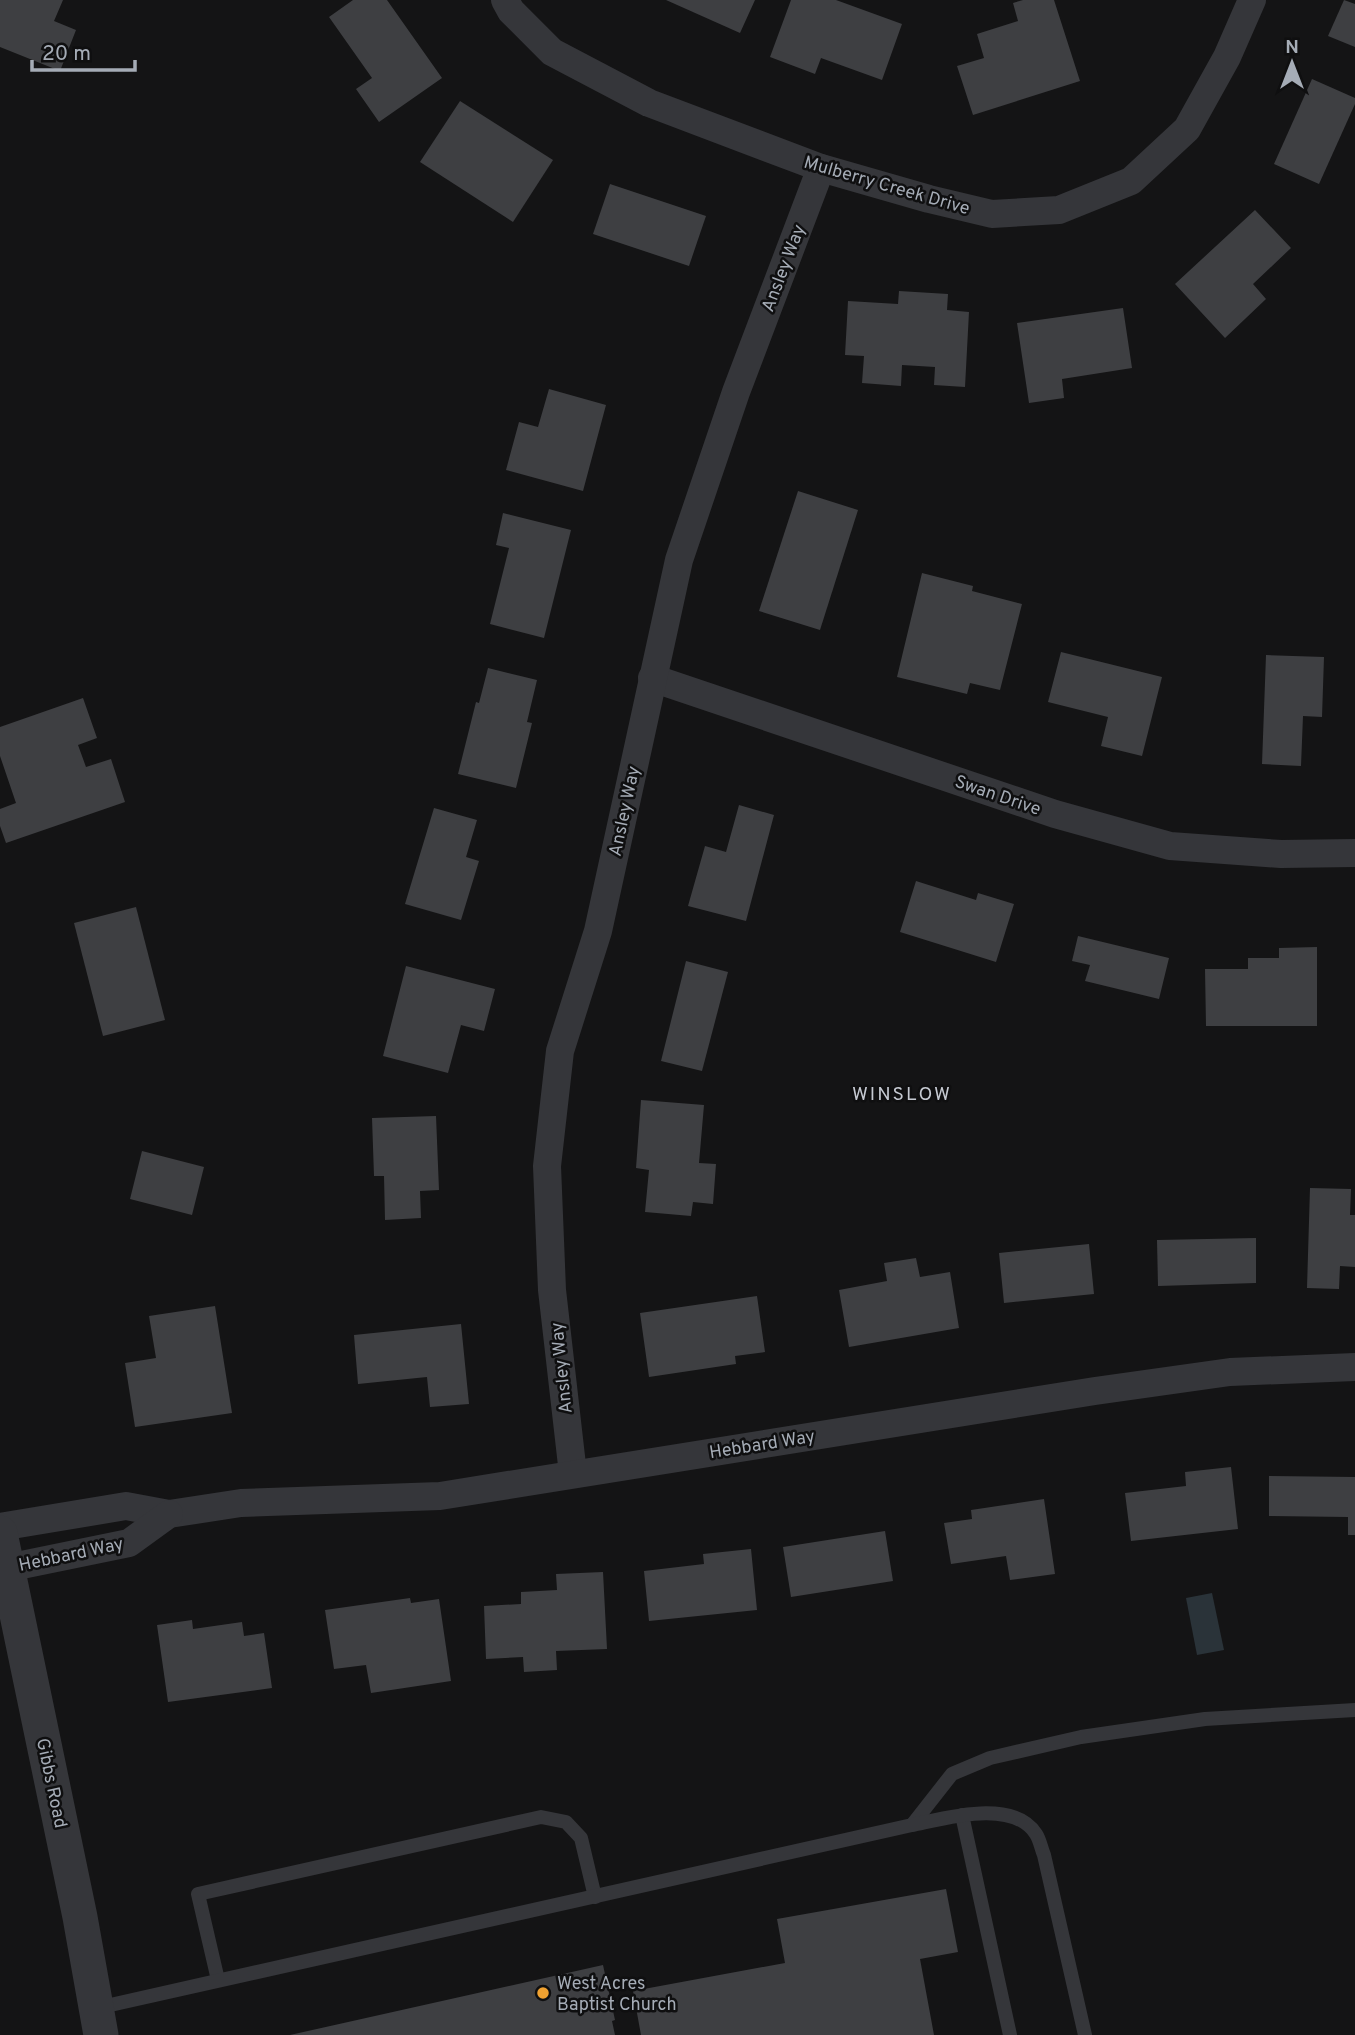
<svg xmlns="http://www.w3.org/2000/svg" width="1355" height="2035" font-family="Overpass,sans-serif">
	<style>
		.water { fill: #2a3339 }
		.building { fill: #3e3f42 }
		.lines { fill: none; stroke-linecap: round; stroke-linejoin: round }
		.service { stroke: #35363a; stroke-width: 14 }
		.minor { stroke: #35363a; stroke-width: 28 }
		.tertiary { stroke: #35363a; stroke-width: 35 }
		.poi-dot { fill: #f0a231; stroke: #0f0f10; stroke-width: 2.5 }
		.labels { text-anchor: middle; stroke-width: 5; stroke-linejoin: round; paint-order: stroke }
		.street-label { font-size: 18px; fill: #a5acb6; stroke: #0f0f10 }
		.poi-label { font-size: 18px; fill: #a5acb6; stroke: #0f0f10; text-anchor: start }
		.neighbourhood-label { font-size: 19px; letter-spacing: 2px; fill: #c6cad2; stroke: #0f0f10 }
	</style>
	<rect width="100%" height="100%" fill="#141415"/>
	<!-- water -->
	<polygon class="water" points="1212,1593 1224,1650 1197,1655 1186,1598"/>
	<!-- building -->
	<g class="building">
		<polygon points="0,0 63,0 54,21 76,30 60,71 0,47"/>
		<polygon points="353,0 387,0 442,78 379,122 356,89 372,78 329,17"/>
		<polygon points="666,0 755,0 740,33"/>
		<polygon points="791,0 836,0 902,24 882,80 821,58 815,74 770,57"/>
		<polygon points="1023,0 1054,0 1080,81 973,115 957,66 984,58 977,34 1018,21 1013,3"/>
		<polygon points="1344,0 1355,4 1355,47 1328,36"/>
		<polygon points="1312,79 1355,98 1355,104 1319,184 1274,164"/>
		<polygon points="460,101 553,160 513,222 420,162"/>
		<polygon points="610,184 706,216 689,266 593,234"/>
		<polygon points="1255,210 1291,248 1253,284 1266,299 1225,338 1175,284"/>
		<polygon points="899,291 948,294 947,310 969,312 965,387 934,385 935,367 902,365 901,386 862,383 864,356 845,355 848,301 898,304"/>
		<polygon points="1123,308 1132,368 1062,379 1064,398 1029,403 1017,323"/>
		<polygon points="549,389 606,405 583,491 506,470 519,422 538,427"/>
		<polygon points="798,491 858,510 820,630 759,611"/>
		<polygon points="503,513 571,530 544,638 490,624 509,548 496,545"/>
		<polygon points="922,573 973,586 972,591 1022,604 1000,690 970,683 967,694 897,677"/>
		<polygon points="1061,652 1162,677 1142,756 1101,746 1108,717 1048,702"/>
		<polygon points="1266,655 1324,657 1322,717 1303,716 1301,766 1262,764"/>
		<polygon points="488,668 537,680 527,722 532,723 516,788 458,774 476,702 479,703"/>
		<polygon points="83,698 97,738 78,745 86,767 111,759 125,802 6,843 0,826 0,809 16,803 0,756 0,727"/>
		<polygon points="739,805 774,815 746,921 688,906 705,846 726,852"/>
		<polygon points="434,808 477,820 466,857 479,861 461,920 405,904"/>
		<polygon points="916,881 976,900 978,893 1014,904 996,962 900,932"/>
		<polygon points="136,907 165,1020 103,1036 74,923"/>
		<polygon points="1078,936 1169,958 1159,999 1085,981 1090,965 1072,961"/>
		<polygon points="1317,947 1317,1026 1206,1026 1205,969 1248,969 1248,958 1279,958 1279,948"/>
		<polygon points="686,961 728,972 702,1071 661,1061"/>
		<polygon points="406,966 495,989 484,1031 461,1025 448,1073 383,1056"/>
		<polygon points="641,1100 704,1105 699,1163 716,1164 713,1204 693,1202 691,1216 645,1212 649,1170 636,1168"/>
		<polygon points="436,1116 439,1190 420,1191 421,1218 385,1220 384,1176 374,1176 372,1118"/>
		<polygon points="142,1151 204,1167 192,1215 130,1199"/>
		<polygon points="1310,1188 1351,1189 1350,1215 1355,1215 1355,1267 1340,1266 1339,1289 1307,1288"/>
		<polygon points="1256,1238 1256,1283 1158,1286 1157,1240"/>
		<polygon points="1089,1244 1094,1294 1004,1303 999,1253"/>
		<polygon points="916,1258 920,1277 950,1272 959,1328 849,1347 839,1290 887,1281 884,1263"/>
		<polygon points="757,1296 765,1352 735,1356 736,1364 649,1377 640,1313"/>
		<polygon points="215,1306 232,1413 135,1427 125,1363 156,1358 149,1316"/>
		<polygon points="461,1324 469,1404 430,1407 427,1377 358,1384 354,1335"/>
		<polygon points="1231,1467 1238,1529 1131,1541 1125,1493 1186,1486 1185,1472"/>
		<polygon points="1269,1476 1355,1477 1355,1535 1348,1535 1348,1517 1269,1516"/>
		<polygon points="1044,1499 1055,1574 1010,1580 1006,1556 951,1564 944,1523 972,1519 971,1510"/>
		<polygon points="885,1531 893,1581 791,1597 783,1547"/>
		<polygon points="751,1549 757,1610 649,1621 644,1571 704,1564 703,1554"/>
		<polygon points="603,1572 607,1649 556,1651 557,1670 524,1672 523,1657 486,1659 484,1606 521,1604 521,1592 557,1590 556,1574"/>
		<polygon points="410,1598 411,1603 439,1599 451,1681 371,1693 366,1665 334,1669 325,1610"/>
		<polygon points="192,1620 193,1629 242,1622 244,1636 264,1633 272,1688 168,1702 157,1625"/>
		<polygon points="946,1889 958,1952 920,1959 934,2035 641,2035 633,1991 785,1963 777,1919"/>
		<polygon points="603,1965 615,2020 612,2021 615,2035 290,2035"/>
	</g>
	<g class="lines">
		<!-- service -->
		<g class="service">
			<polyline points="962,1815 1010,2035"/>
			<polyline points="912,1825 952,1774 990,1758 1081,1737 1205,1719 1355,1710"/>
			<polyline points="218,1980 198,1894 541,1817 566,1822 581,1838 595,1897"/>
			<path d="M97 2008 912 1825C946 1818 1013 1798 1036 1834 1040 1840 1041 1848 1044 1855L1085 2035"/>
		</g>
		<!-- minor -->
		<g class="minor">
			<polyline points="505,0 511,11 552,52 649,103 821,168 929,199 992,214 1059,210 1131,181 1187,129 1227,57 1252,0"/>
			<polyline points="652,678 1055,814 1170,846 1281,854 1355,853"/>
			<polyline points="573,1474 552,1290 547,1166 560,1051 598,931 679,560 736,392 821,168"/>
			<polyline points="0,1527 126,1506 169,1514 241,1503 440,1496 1095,1391 1230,1372 1355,1367"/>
			<polyline points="7,1568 129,1543 169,1514"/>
		</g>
		<!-- tertiary -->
		<polyline class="tertiary" points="0,1533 80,1917 101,2035"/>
	</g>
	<!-- markers -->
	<circle class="poi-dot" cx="543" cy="1993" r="7"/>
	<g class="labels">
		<!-- street labels -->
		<g class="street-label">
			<text transform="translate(887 185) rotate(16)" y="6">Mulberry Creek Drive</text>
			<text transform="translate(783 268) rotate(-69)" y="6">Ansley Way</text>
			<text transform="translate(998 795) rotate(19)" y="6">Swan Drive</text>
			<text transform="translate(624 811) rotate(-78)" y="6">Ansley Way</text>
			<text transform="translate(561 1368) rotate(-96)" y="6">Ansley Way</text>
			<text transform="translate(762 1444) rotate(-9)" y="6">Hebbard Way</text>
			<text transform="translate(71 1554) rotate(-12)" y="6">Hebbard Way</text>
			<text transform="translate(52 1783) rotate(78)" y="6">Gibbs Road</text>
		</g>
		<!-- poi labels -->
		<g class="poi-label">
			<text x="557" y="1989">West Acres<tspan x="557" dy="21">Baptist Church</tspan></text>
		</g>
		<!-- neighbourhood labels -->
		<g class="neighbourhood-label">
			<text x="902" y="1100">WINSLOW</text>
		</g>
	</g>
	<!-- north arrow -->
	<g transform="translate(1292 63)" stroke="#0f0f10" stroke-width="5" paint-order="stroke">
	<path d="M0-5L12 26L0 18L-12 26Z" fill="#a5acb6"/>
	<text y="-10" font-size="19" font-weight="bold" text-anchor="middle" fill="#a5acb6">N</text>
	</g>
	<!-- scale -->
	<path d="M32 60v10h103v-10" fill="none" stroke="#a5acb6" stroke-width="3.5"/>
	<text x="42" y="60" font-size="21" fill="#a5acb6" stroke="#0f0f10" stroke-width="5" paint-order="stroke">20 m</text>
</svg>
